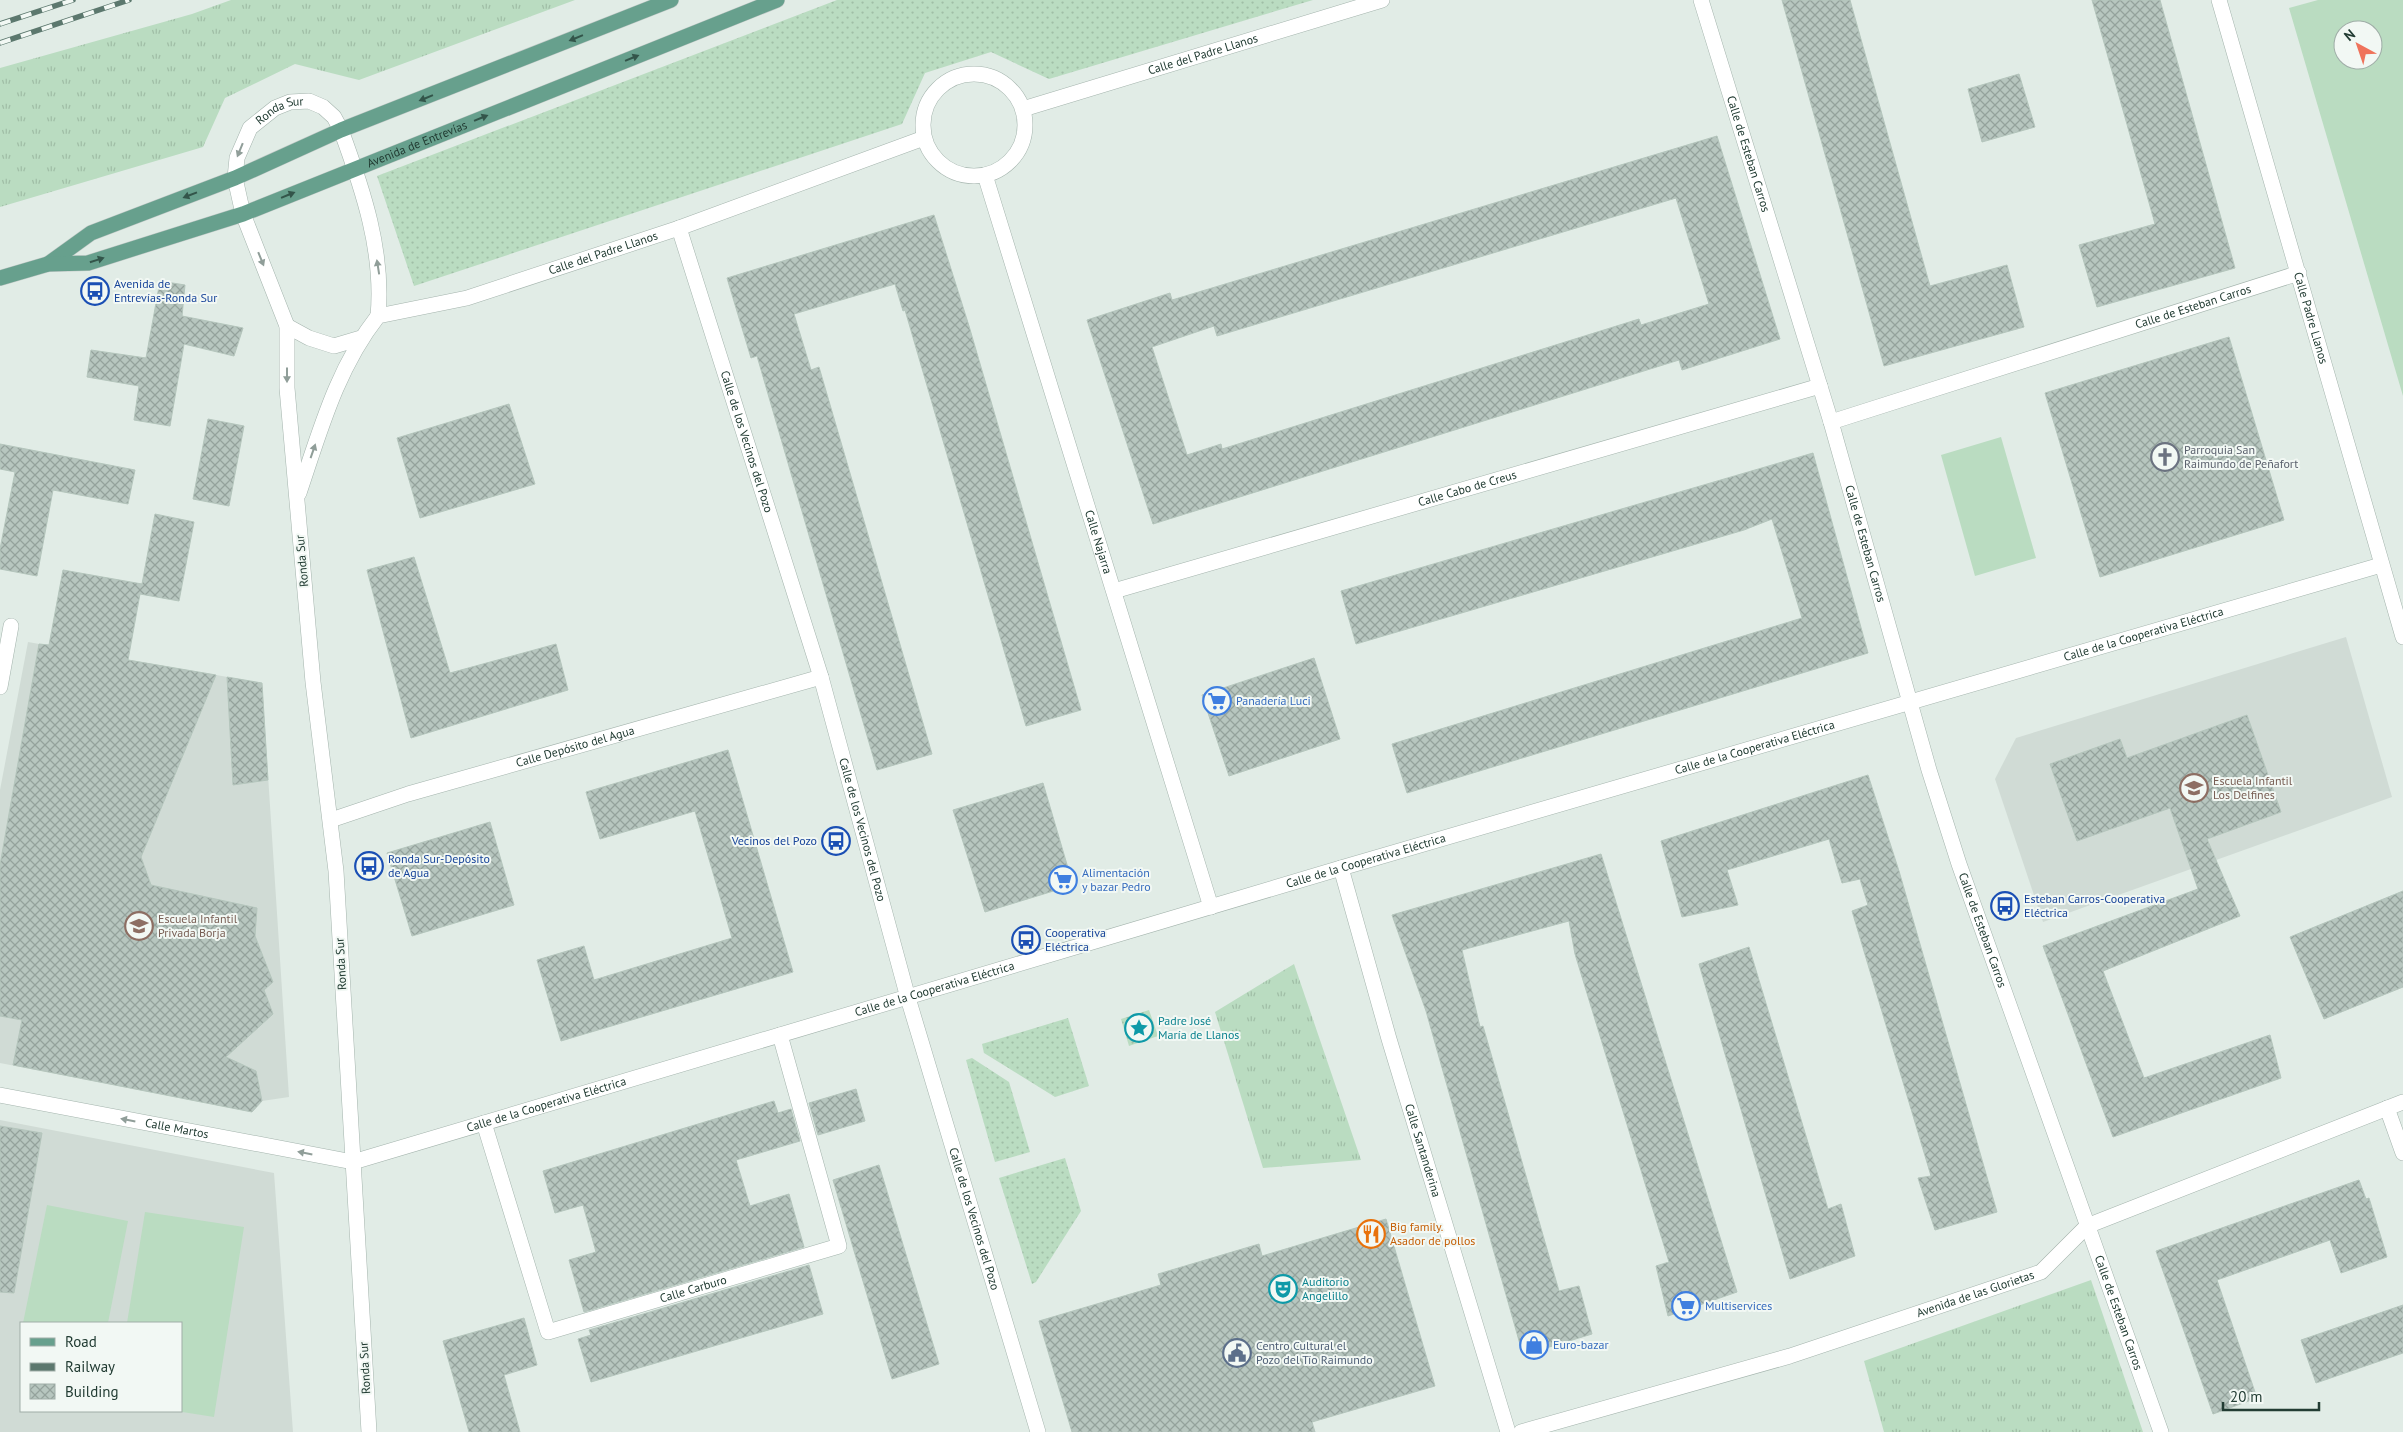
<svg xmlns="http://www.w3.org/2000/svg" width="2403" height="1432" font-family="'PT Sans',sans-serif">
	<style>
		.built { fill: #d0dbd5; fill-rule: evenodd }
		.grass { fill: url(#grass-tufts) }
		.garden { fill: url(#garden-dots) }
		.pitch { fill: #badcc1; fill-rule: evenodd }
		.building { fill: url(#building-cross-hatch); stroke: #b4c5bc; fill-rule: evenodd }
		.lines { fill: none; stroke-linecap: round; stroke-linejoin: round }
		.minor-casing { stroke: #a4b4ad; stroke-width: 16 }
		.major-casing { stroke: #c1c8c6; stroke-width: 16 }
		.minor { stroke: #fff; stroke-width: 15 }
		.major { stroke: #67a08d; stroke-width: 15 }
		.rail-casing { stroke: #5c786e; stroke-width: 5.5 }
		.rail { stroke: #f2f8f4; stroke-width: 4; stroke-dasharray: 11; stroke-linecap: butt }
		.oneway { fill: #33554a }
		.oneway2 { fill: #909e99 }
		.labels { text-anchor: middle; stroke-width: 4; stroke-linejoin: round; paint-order: stroke }
		.street-label { font-size: 12px; fill: #223c33; stroke: #f2f8f4 }
		.transit-label { font-size: 12px; fill: #164399; stroke: #f2f8f4; text-anchor: start }
		.worship-label { font-size: 12px; fill: #5b616d; stroke: #f2f8f4; text-anchor: start }
		.shop-label { font-size: 12px; fill: #366cbe; stroke: #f2f8f4; text-anchor: start }
		.education-label { font-size: 12px; fill: #785e54; stroke: #f2f8f4; text-anchor: start }
		.culture-label { font-size: 12px; fill: #0d838f; stroke: #f2f8f4; text-anchor: start }
		.food-label { font-size: 12px; fill: #c56008; stroke: #f2f8f4; text-anchor: start }
		.service-label { font-size: 12px; fill: #4e5e75; stroke: #f2f8f4; text-anchor: start }
	</style>
	<defs>
		<pattern id="grass-tufts" width="24" height="20" patternUnits="userSpaceOnUse" patternTransform="scale(1.25)"><rect width="24" height="20" fill="#badcc1"/><path d="M3 7l-1-3M5 7V3M7 7l1-3M15 17l-1-3M17 17v-4M19 17l1-3" fill="none" stroke="#a0bea6"/></pattern>
		<pattern id="garden-dots" width="8" height="8" patternUnits="userSpaceOnUse" patternTransform="scale(1.25)"><rect width="8" height="8" fill="#badcc1"/><path d="M2 2h.1M6 6h.1" fill="none" stroke="#a0bea6" stroke-width="1.8" stroke-linecap="round"/></pattern>
		<pattern id="building-cross-hatch" width="8" height="8" patternUnits="userSpaceOnUse" patternTransform="scale(1.25)"><rect width="8" height="8" fill="#b7c6bf"/><path d="M0 0l8 8M0 8l8-8" fill="none" stroke="#94a29c"/></pattern>
	</defs>
	<rect width="100%" height="100%" fill="#e1ece6"/>
	<!-- built -->
	<g class="built">
		<polygon points="2346,637 2392,797 2043,922 1995,779 2016,738"/>
		<polygon points="28,642 262,683 289,1097 262,1101 252,1112 0,1063 0,790"/>
		<path d="M0 1120 274 1173 293 1432H0ZM21 1323H181V1411H21Z"/>
	</g>
	<!-- grass -->
	<g class="grass">
		<polygon points="231,0 575,0 359,80 295,64 225,98 203,147 0,207 0,68 192,14"/>
		<polygon points="1294,964 1361,1160 1263,1168 1215,1012"/>
		<polygon points="2091,1280 2143,1432 1884,1432 1864,1361"/>
	</g>
	<!-- garden -->
	<g class="garden">
		<polygon points="837,0 1313,0 1049,79 991,52 925,73 902,124 414,286 377,176"/>
		<polygon points="1149,1010 1158,1036 1129,1046 1121,1019"/>
		<polygon points="1068,1018 1089,1086 1055,1097 984,1053 982,1044"/>
		<polygon points="972,1058 1009,1082 1030,1152 995,1162 966,1060"/>
		<polygon points="1065,1158 1081,1211 1036,1282 1032,1284 999,1178"/>
	</g>
	<!-- pitch -->
	<g class="pitch">
		<path d="M2318 0H2403V396L2289 8ZM2343 30H2373V60H2343Z"/>
		<polygon points="2001,437 2036,558 1975,576 1941,455"/>
		<polygon points="47,1205 128,1221 108,1323 23,1323"/>
		<polygon points="145,1212 244,1227 214,1417 176,1411 181,1411 181,1323 127,1323"/>
	</g>
	<!-- building -->
	<g class="building">
		<polygon points="1782,0 1850,0 1930,286 2007,265 2024,327 1884,366"/>
		<polygon points="2092,0 2160,0 2235,268 2097,307 2079,245 2155,224"/>
		<polygon points="2019,74 2035,127 1982,142 1968,89"/>
		<path d="M1717 136 1780 339 1682 370 1679 360 1153 524 1087 320 1170 293 1172 300ZM1676 198 1709 304 1641 325 1639 319 1222 449 1221 444 1187 455 1152 347 1214 326 1217 336Z"/>
		<polygon points="934,215 969,326 1081,710 1026,726 905,310 903,311 895,284 794,314 811,370 819,367 932,754 877,770 757,356 751,358 727,278"/>
		<polygon points="160,281 185,285 182,316 243,328 234,356 184,344 170,426 134,420 139,386 87,377 91,350 146,358"/>
		<polygon points="2229,337 2284,520 2100,577 2045,393"/>
		<polygon points="509,404 535,484 420,518 397,438"/>
		<polygon points="208,419 244,426 229,506 193,499"/>
		<polygon points="0,444 135,470 128,504 53,490 37,576 0,569 0,549 15,472 0,469"/>
		<polygon points="1813,453 1868,653 1407,793 1392,744 1802,618 1772,519 1744,530 1356,644 1341,591"/>
		<polygon points="155,514 194,522 179,601 140,594 128,660 216,675 141,857 151,885 257,908 255,936 273,982 264,990 273,1014 226,1057 256,1071 262,1101 252,1112 13,1065 22,1020 0,1016 0,865 39,644 49,645 63,570 142,584"/>
		<polygon points="414,557 450,673 556,644 568,690 411,738 367,570"/>
		<polygon points="1314,658 1340,739 1229,776 1202,695"/>
		<polygon points="227,677 262,683 268,780 233,785"/>
		<polygon points="2247,715 2281,812 2207,839 2240,916 2103,971 2144,1078 2270,1035 2281,1078 2113,1137 2043,946 2198,889 2170,808 2077,841 2050,764 2120,739 2127,758"/>
		<polygon points="728,750 793,972 561,1041 537,960 584,946 594,980 732,938 695,811 600,839 586,792"/>
		<polygon points="1868,775 1899,871 1997,1212 1935,1230 1918,1178 1931,1176 1852,911 1868,905 1860,879 1842,883 1829,839 1727,870 1738,905 1682,917 1661,841"/>
		<polygon points="1043,783 1073,885 985,912 953,810"/>
		<polygon points="490,822 514,905 412,936 387,853"/>
		<polygon points="1601,854 1737,1292 1668,1316 1656,1266 1669,1262 1575,954 1569,921 1462,950 1480,1027 1483,1026 1559,1291 1579,1286 1592,1334 1523,1355 1426,1011 1392,915"/>
		<polygon points="2403,891 2403,987 2324,1019 2290,937"/>
		<polygon points="1749,947 1828,1209 1841,1204 1855,1256 1790,1279 1699,964"/>
		<polygon points="856,1089 865,1121 818,1135 809,1103"/>
		<polygon points="774,1101 778,1113 791,1109 800,1141 736,1160 750,1206 789,1194 804,1247 584,1312 569,1260 596,1252 583,1205 555,1213 543,1171"/>
		<polygon points="0,1126 42,1133 14,1293 0,1292"/>
		<polygon points="879,1165 939,1364 892,1379 833,1180"/>
		<polygon points="2359,1180 2366,1199 2369,1198 2387,1257 2341,1273 2330,1240 2217,1280 2257,1398 2213,1414 2156,1251"/>
		<polygon points="1386,1219 1435,1386 1312,1422 1315,1432 1072,1432 1039,1321 1161,1285 1158,1274 1259,1244 1262,1256"/>
		<polygon points="809,1265 823,1314 591,1382 578,1339 591,1335 589,1330"/>
		<polygon points="2403,1305 2403,1353 2316,1383 2301,1340"/>
		<polygon points="524,1318 537,1365 504,1375 520,1432 469,1432 443,1341"/>
	</g>
	<g class="lines">
		<defs>
			<g id="minor">
				<path id="s1" d="M1701 0 1831 422 1929 770 1959 864 2161 1432"/>
				<path id="s2" d="M2219 0 2403 637"/>
				<circle cx="974" cy="125" r="51"/>
				<path id="s3" d="M1023 109 1382 0"/>
				<path id="s4" d="M985 175 1211 907"/>
				<path id="s5" d="M679 228 821 677 908 998 1038 1432"/>
				<polyline points="287,326 309,338 334,346 361,338"/>
				<path id="s6" d="M1831 422 2299 273"/>
				<path id="s7" d="M299 493C320 431 337 368 378 316L467 298 679 228 924 138"/>
				<path id="s8" d="M1114 591 1820 386"/>
				<polyline points="0,687 11,626"/>
				<path id="s9" d="M331 820 408 794 821 677"/>
				<path id="s10" d="M1341 868 1389 1039 1508 1432"/>
				<path id="s11" d="M0 1095 353 1162 1341 868 2381 565"/>
				<polyline points="2387,1108 2403,1153"/>
				<path id="s12" d="M484 1123 548 1332 839 1246 780 1035"/>
				<path id="s13" d="M369 1432 336 871 313 682 287 388V326L243 214 235 178 237 158 250 128 275 108 290 102 309 101 323 107 334 117 341 130C363 190 384 252 378 316"/>
				<path id="s14" d="M1521 1432 1790 1356 2041 1272 2087 1226 2403 1102"/>
			</g>
			<g id="major">
				<polyline points="48,264 91,233 235,178 341,130 671,0"/>
				<path id="s15" d="M0 278 48 264 88 263 243 214 777 0"/>
			</g>
		</defs>
		<!-- minor casing -->
		<use href="#minor" class="minor-casing"/>
		<!-- major casing -->
		<use href="#major" class="major-casing"/>
		<!-- minor -->
		<use href="#minor" class="minor"/>
		<!-- major -->
		<use href="#major" class="major"/>
		<defs>
			<g id="rail">
				<polyline points="0,24 73,0"/>
				<polyline points="0,43 129,0"/>
			</g>
		</defs>
		<!-- rail casing -->
		<use href="#rail" class="rail-casing"/>
		<!-- rail -->
		<use href="#rail" class="rail"/>
	</g>
	<!-- one-way arrows -->
	<defs><path id="oneway-solid" d="M-6-.8H1V-3.2L6.5 0L1 3.2V.8H-6Z" transform="scale(1.25)"/></defs>
	<g class="oneway">
		<use href="#oneway-solid" transform="translate(576 38) rotate(158)"/>
		<use href="#oneway-solid" transform="translate(632 58) rotate(-22)"/>
		<use href="#oneway-solid" transform="translate(426 98) rotate(158)"/>
		<use href="#oneway-solid" transform="translate(481 118) rotate(-22)"/>
		<use href="#oneway-solid" transform="translate(190 195) rotate(159)"/>
		<use href="#oneway-solid" transform="translate(288 195) rotate(-22)"/>
		<use href="#oneway-solid" transform="translate(97 260) rotate(-18)"/>
	</g>
	<g class="oneway2">
		<use href="#oneway-solid" transform="translate(240 150) rotate(112)"/>
		<use href="#oneway-solid" transform="translate(261 259) rotate(68)"/>
		<use href="#oneway-solid" transform="translate(378 267) rotate(-99)"/>
		<use href="#oneway-solid" transform="translate(287 375) rotate(90)"/>
		<use href="#oneway-solid" transform="translate(313 451) rotate(-71)"/>
		<use href="#oneway-solid" transform="translate(128 1120) rotate(-169)"/>
		<use href="#oneway-solid" transform="translate(305 1153) rotate(-169)"/>
	</g>
	<!-- icons -->
	<defs>
		<symbol id="bus-ring" viewBox="-11 -11 22 22"><circle r="9.5" fill="#f2f8f4" stroke="#1a4fb4" stroke-width="1.5"/><path d="M-5-6H5V4H4V6H2V4H-2V6H-4V4H-5ZM-3.5-4V0h7V-4ZM-3.5 1.2v1.5H-2V1.2ZM2 1.2v1.5H3.5V1.2Z" fill="#1a4fb4"/></symbol>
		<symbol id="church-ring" viewBox="-11 -11 22 22"><circle r="9.5" fill="#f2f8f4" stroke="#6b7280" stroke-width="1.5"/><path d="M-1.2-6h2.4v3.5h3.3v2.4h-3.3V6h-2.4V-.1h-3.3v-2.4h3.3Z" fill="#6b7280"/></symbol>
		<symbol id="supermarket-ring" viewBox="-11 -11 22 22"><circle r="9.5" fill="#f2f8f4" stroke="#3f7fe0" stroke-width="1.5"/><path d="M-6-5.5h2.5l.6 2H6L4.5 2H-2.5L-4.4-4H-6ZM-1.5 3.2a1.3 1.3 0 1 0 .1 0ZM3 3.2a1.3 1.3 0 1 0 .1 0Z" fill="#3f7fe0"/></symbol>
		<symbol id="school-ring" viewBox="-11 -11 22 22"><circle r="9.5" fill="#f2f8f4" stroke="#8d6e63" stroke-width="1.5"/><path d="M0-5L7-2L0 1L-7-2ZM-4 1L0 2.5L4 1V4Q0 6-4 4Z" fill="#8d6e63"/></symbol>
		<symbol id="sight-ring" viewBox="-11 -11 22 22"><circle r="9.5" fill="#f2f8f4" stroke="#0f9aa8" stroke-width="1.5"/><path d="M0-6L1.8-2.2L6-1.7L2.9 1.2L3.7 5.4L0 3.3L-3.7 5.4L-2.9 1.2L-6-1.7L-1.8-2.2Z" fill="#0f9aa8"/></symbol>
		<symbol id="restaurant-ring" viewBox="-11 -11 22 22"><circle r="9.5" fill="#f2f8f4" stroke="#e8710a" stroke-width="1.5"/><path d="M-5-6h1v4h1v-4h1v4h1v-4h1v5L-1.5 .5V6h-2V.5L-5-1ZM5-6V6H3V1.5H1.5Q1.5-4 5-6Z" fill="#e8710a"/></symbol>
		<symbol id="theatre-ring" viewBox="-11 -11 22 22"><circle r="9.5" fill="#f2f8f4" stroke="#0f9aa8" stroke-width="1.5"/><path d="M-5-5.5Q0-4 5-5.5V0Q5 5 0 6Q-5 5-5 0ZM-3.3-2.5H-1v1.5H-3.3ZM1-2.5H3.3v1.5H1ZM-2.8 1Q0 5.5 2.8 1Z" fill="#0f9aa8"/></symbol>
		<symbol id="shop-ring" viewBox="-11 -11 22 22"><circle r="9.5" fill="#f2f8f4" stroke="#3f7fe0" stroke-width="1.5"/><path d="M-5-2.5h2.3a2.7 3.5 0 0 1 5.4 0H5L5.5 6h-11ZM-1.5-2.5h3a1.5 2.3 0 0 0-3 0Z" fill="#3f7fe0"/></symbol>
		<symbol id="civic-ring" viewBox="-11 -11 22 22"><circle r="9.5" fill="#f2f8f4" stroke="#5c6f8a" stroke-width="1.5"/><path d="M-.6-6.5H3V-4.5H.6V-3L4-1V1h2V6H-6V1h2V-1L-.6-3ZM-1.2 2.5V6h2.4V2.5Z" fill="#5c6f8a"/></symbol>
	</defs>
	<g fill-rule="evenodd">
		<use href="#bus-ring" x="79" y="275" width="32" height="32"/>
		<use href="#church-ring" x="2149" y="441" width="32" height="32"/>
		<use href="#supermarket-ring" x="1201" y="685" width="32" height="32"/>
		<use href="#school-ring" x="2178" y="772" width="32" height="32"/>
		<use href="#bus-ring" x="820" y="825" width="32" height="32"/>
		<use href="#bus-ring" x="353" y="850" width="32" height="32"/>
		<use href="#supermarket-ring" x="1047" y="864" width="32" height="32"/>
		<use href="#bus-ring" x="1989" y="890" width="32" height="32"/>
		<use href="#school-ring" x="123" y="910" width="32" height="32"/>
		<use href="#bus-ring" x="1010" y="924" width="32" height="32"/>
		<use href="#sight-ring" x="1123" y="1012" width="32" height="32"/>
		<use href="#restaurant-ring" x="1355" y="1218" width="32" height="32"/>
		<use href="#theatre-ring" x="1267" y="1273" width="32" height="32"/>
		<use href="#supermarket-ring" x="1670" y="1290" width="32" height="32"/>
		<use href="#shop-ring" x="1518" y="1329" width="32" height="32"/>
		<use href="#civic-ring" x="1221" y="1337" width="32" height="32"/>
	</g>
	<g class="labels">
		<!-- street labels -->
		<g class="street-label">
			<text dy="4" stroke="none"><textPath href="#s3" startOffset="188">Calle del Padre Llanos</textPath></text>
			<text dy="4" stroke="none"><textPath href="#s13" startOffset="1355">Ronda Sur</textPath></text>
			<text dy="4" stroke="none"><textPath href="#s15" startOffset="440">Avenida de Entrevías</textPath></text>
			<text dy="4" stroke="none"><textPath href="#s1" startOffset="161">Calle de Esteban Carros</textPath></text>
			<text dy="4" stroke="none"><textPath href="#s7" startOffset="429">Calle del Padre Llanos</textPath></text>
			<text dy="4" stroke="none"><textPath href="#s6" startOffset="380">Calle de Esteban Carros</textPath></text>
			<text dy="4" stroke="none"><textPath href="#s2" startOffset="331">Calle Padre Llanos</textPath></text>
			<text dy="4" stroke="none"><textPath href="#s5" startOffset="224">Calle de los Vecinos del Pozo</textPath></text>
			<text dy="4" stroke="none"><textPath href="#s8" startOffset="368">Calle Cabo de Creus</textPath></text>
			<text dy="4" stroke="none"><textPath href="#s4" startOffset="384">Calle Najarra</textPath></text>
			<text dy="4" stroke="none"><textPath href="#s1" startOffset="568">Calle de Esteban Carros</textPath></text>
			<text transform="translate(302 561) rotate(-95)" y="4">Ronda Sur</text>
			<text dy="4" stroke="none"><textPath href="#s11" startOffset="2226">Calle de la Cooperativa Eléctrica</textPath></text>
			<text dy="4" stroke="none"><textPath href="#s9" startOffset="255">Calle Depósito del Agua</textPath></text>
			<text dy="4" stroke="none"><textPath href="#s11" startOffset="1821">Calle de la Cooperativa Eléctrica</textPath></text>
			<text dy="4" stroke="none"><textPath href="#s5" startOffset="629">Calle de los Vecinos del Pozo</textPath></text>
			<text dy="4" stroke="none"><textPath href="#s11" startOffset="1416">Calle de la Cooperativa Eléctrica</textPath></text>
			<text dy="4" stroke="none"><textPath href="#s1" startOffset="972">Calle de Esteban Carros</textPath></text>
			<text transform="translate(341 964) rotate(-93)" y="4">Ronda Sur</text>
			<text dy="4" stroke="none"><textPath href="#s11" startOffset="966">Calle de la Cooperativa Eléctrica</textPath></text>
			<text dy="4" stroke="none"><textPath href="#s11" startOffset="561">Calle de la Cooperativa Eléctrica</textPath></text>
			<text dy="4" stroke="none"><textPath href="#s11" startOffset="180">Calle Martos</textPath></text>
			<text dy="4" stroke="none"><textPath href="#s10" startOffset="294">Calle Santanderina</textPath></text>
			<text dy="4" stroke="none"><textPath href="#s5" startOffset="1034">Calle de los Vecinos del Pozo</textPath></text>
			<text dy="4" stroke="none"><textPath href="#s12" startOffset="370">Calle Carburo</textPath></text>
			<text dy="4" stroke="none"><textPath href="#s14" startOffset="475">Avenida de las Glorietas</textPath></text>
			<text dy="4" stroke="none"><textPath href="#s1" startOffset="1378">Calle de Esteban Carros</textPath></text>
			<text transform="translate(365 1368) rotate(-93)" y="4">Ronda Sur</text>
		</g>
		<!-- transit labels -->
		<g class="transit-label">
			<text x="114" y="288">Avenida de<tspan x="114" dy="14">Entrevías-Ronda Sur</tspan></text>
			<text x="817" y="845" text-anchor="end">Vecinos del Pozo</text>
			<text x="388" y="863">Ronda Sur-Depósito<tspan x="388" dy="14">de Agua</tspan></text>
			<text x="2024" y="903">Esteban Carros-Cooperativa<tspan x="2024" dy="14">Eléctrica</tspan></text>
			<text x="1045" y="937">Cooperativa<tspan x="1045" dy="14">Eléctrica</tspan></text>
		</g>
		<!-- worship labels -->
		<g class="worship-label">
			<text x="2184" y="454">Parroquia San<tspan x="2184" dy="14">Raimundo de Peñafort</tspan></text>
		</g>
		<!-- shop labels -->
		<g class="shop-label">
			<text x="1236" y="705">Panadería Luci</text>
			<text x="1082" y="877">Alimentación<tspan x="1082" dy="14">y bazar Pedro</tspan></text>
			<text x="1705" y="1310">Multiservices</text>
			<text x="1553" y="1349">Euro-bazar</text>
		</g>
		<!-- education labels -->
		<g class="education-label">
			<text x="2213" y="785">Escuela Infantil<tspan x="2213" dy="14">Los Delfines</tspan></text>
			<text x="158" y="923">Escuela Infantil<tspan x="158" dy="14">Privada Borja</tspan></text>
		</g>
		<!-- culture labels -->
		<g class="culture-label">
			<text x="1158" y="1025">Padre José<tspan x="1158" dy="14">María de Llanos</tspan></text>
			<text x="1302" y="1286">Auditorio<tspan x="1302" dy="14">Angelillo</tspan></text>
		</g>
		<!-- food labels -->
		<g class="food-label">
			<text x="1390" y="1231">Big family.<tspan x="1390" dy="14">Asador de pollos</tspan></text>
		</g>
		<!-- service labels -->
		<g class="service-label">
			<text x="1256" y="1350">Centro Cultural el<tspan x="1256" dy="14">Pozo del Tío Raimundo</tspan></text>
		</g>
	</g>
	<!-- legend -->
	<rect x="20" y="1322" width="162" height="90" fill="#f2f8f4" stroke="#9fada7"/>
	<rect x="30" y="1338" width="25" height="8" fill="#67a08d" stroke="#9fada7"/>
	<text x="65" y="1347" font-size="15" fill="#223c33">Road</text>
	<rect x="30" y="1363" width="25" height="8" fill="#5c786e" stroke="#9fada7"/>
	<text x="65" y="1372" font-size="15" fill="#223c33">Railway</text>
	<rect x="30" y="1384" width="25" height="15" fill="url(#building-cross-hatch)" stroke="#9fada7"/>
	<text x="65" y="1397" font-size="15" fill="#223c33">Building</text>
	<!-- north arrow -->
	<g transform="translate(2358 45) rotate(320)"><circle r="24" fill="#f2f8f4" stroke="#9fada7"/>
	<path d="M0-4L9 19L0 12L-9 19Z" fill="#ef735b"/>
	<text y="-8" font-size="14" font-weight="bold" text-anchor="middle" fill="#223c33">N</text>
	</g>
	<!-- scale -->
	<path d="M2223 1402v8h96v-8" fill="none" stroke="#223c33" stroke-width="2.5"/>
	<text x="2230" y="1402" font-size="15" fill="#223c33" stroke="#f2f8f4" stroke-width="4" paint-order="stroke">20 m</text>
</svg>
